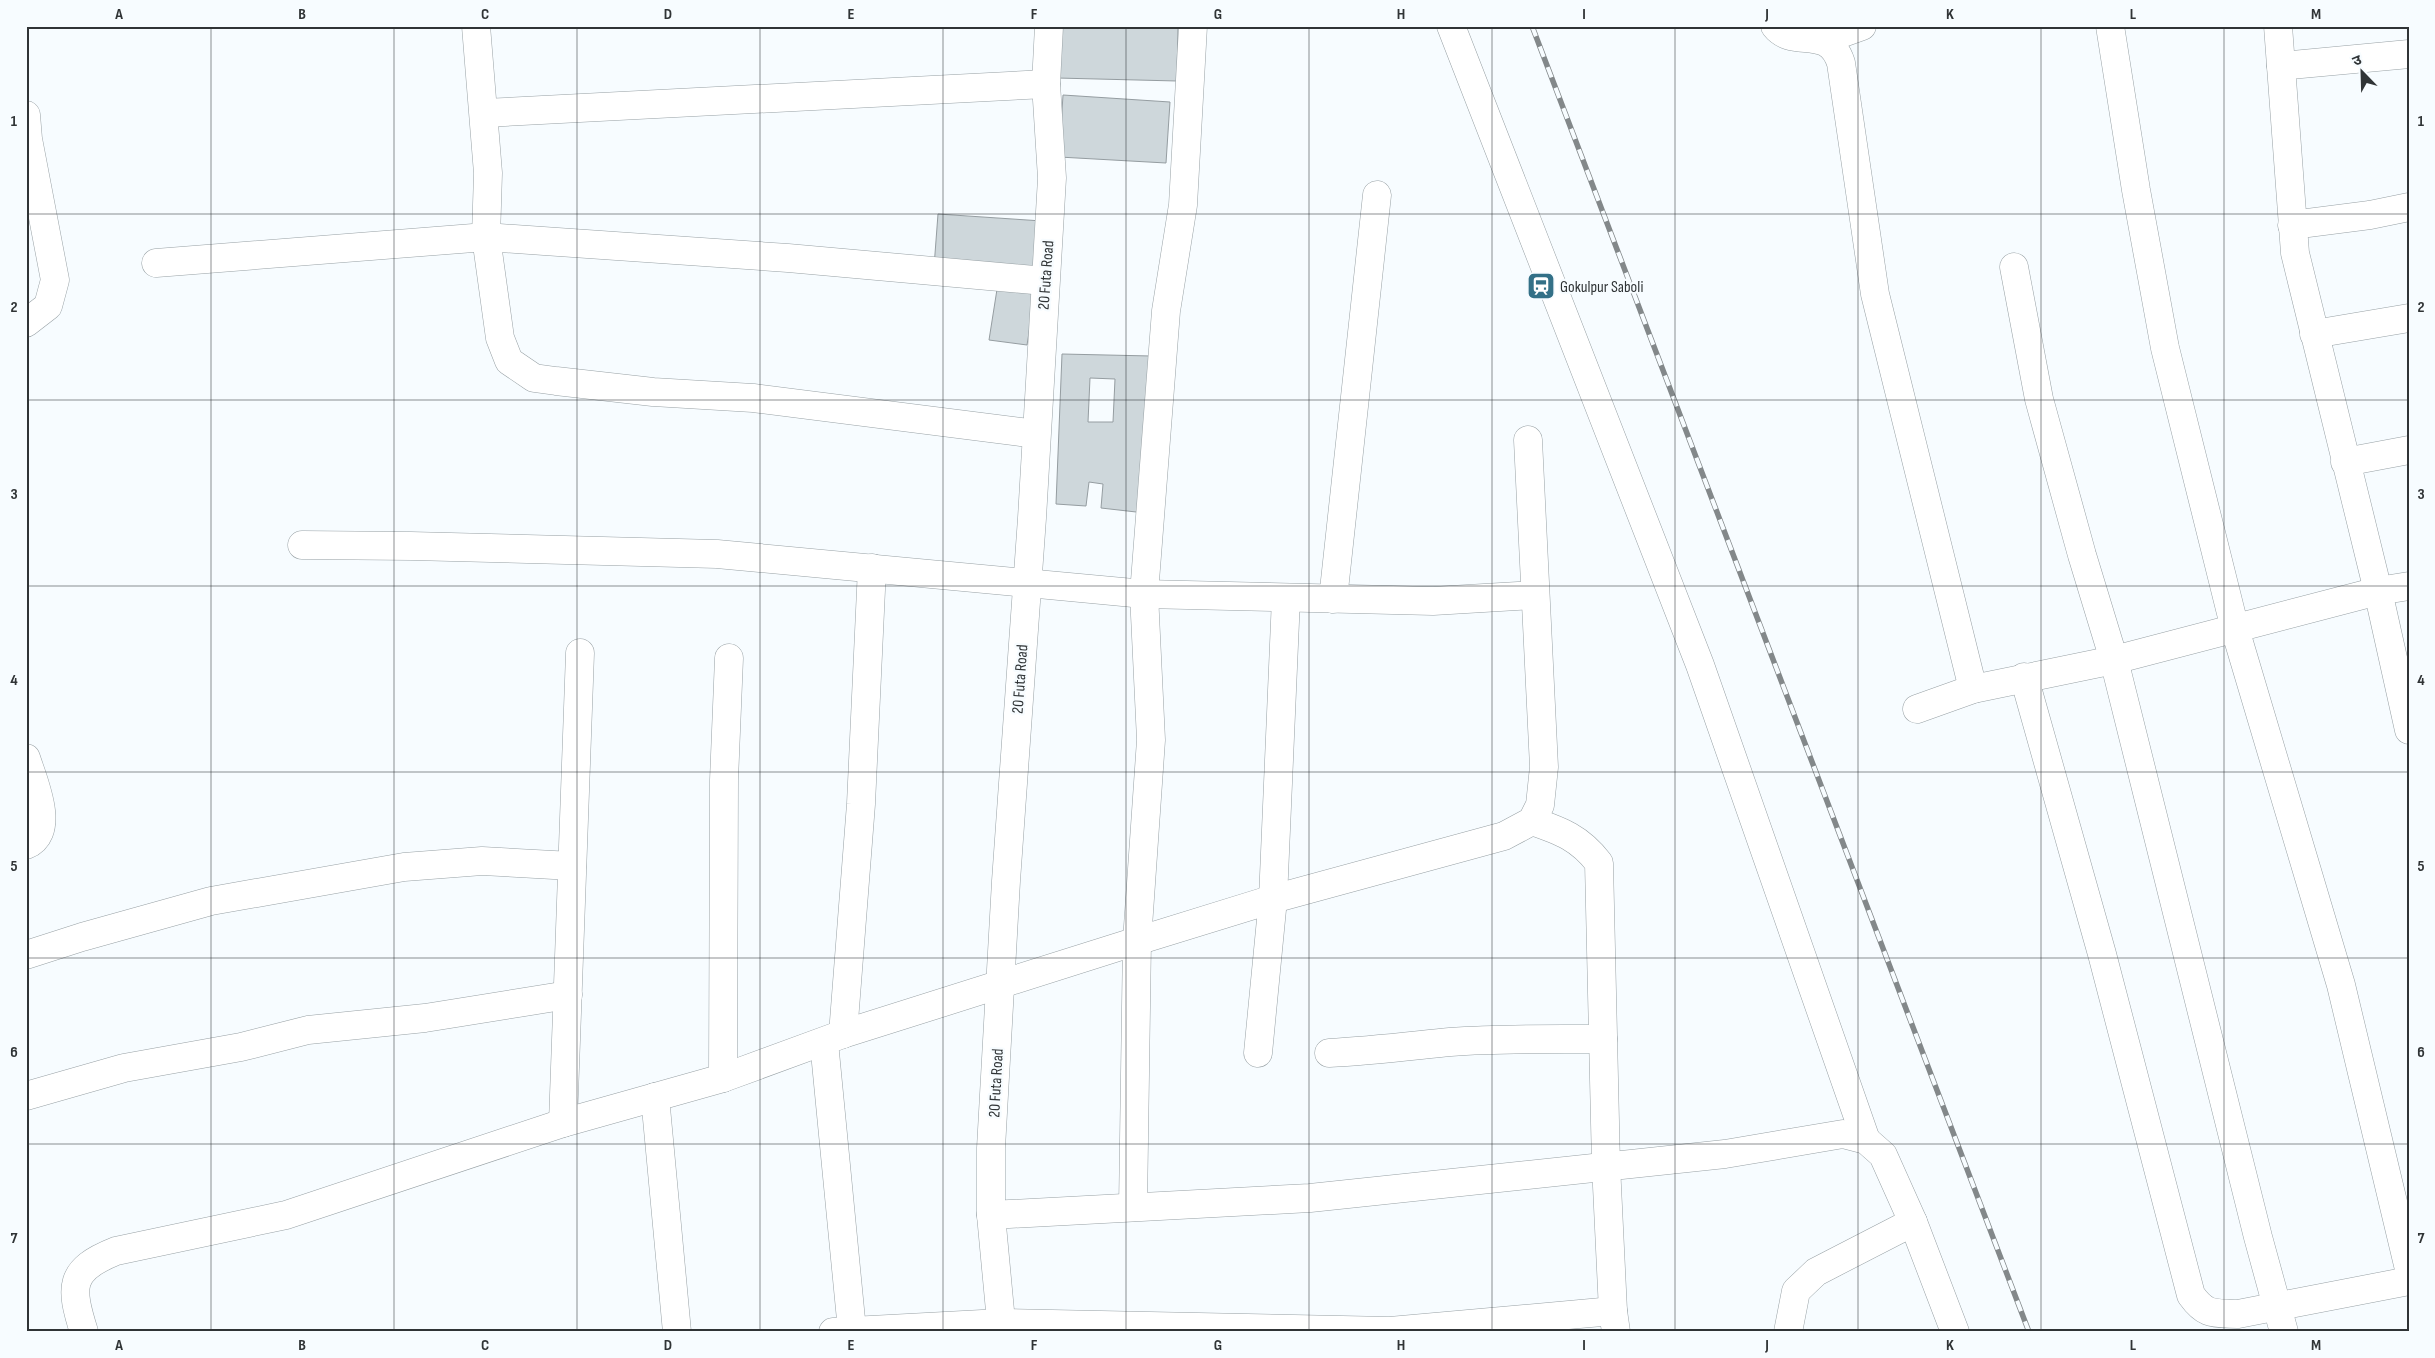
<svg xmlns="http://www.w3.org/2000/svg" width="2435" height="1358" font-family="'Sofia Sans Condensed','Noto Sans Devanagari',sans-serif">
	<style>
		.building { fill: #ced7db; stroke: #959da1; fill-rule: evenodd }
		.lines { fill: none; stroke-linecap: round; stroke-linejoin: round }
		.minor-casing { stroke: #98a1a5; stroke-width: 29 }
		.minor { stroke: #fff; stroke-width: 28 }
		.rail-casing { stroke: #83888a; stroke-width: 5.5 }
		.rail { stroke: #f7fcff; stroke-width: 4; stroke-dasharray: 11; stroke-linecap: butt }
		.grid { fill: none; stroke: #303436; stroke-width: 1; stroke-opacity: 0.55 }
		.labels { text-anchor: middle; stroke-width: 4.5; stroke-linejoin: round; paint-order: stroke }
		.street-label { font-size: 16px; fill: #303436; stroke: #f7fcff }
		.poi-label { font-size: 16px; fill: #303436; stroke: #f7fcff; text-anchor: start }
		.neatline { fill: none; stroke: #303436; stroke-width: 2 }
		.grid-label { font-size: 16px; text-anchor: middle; font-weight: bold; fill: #303436 }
	</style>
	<rect width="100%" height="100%" fill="#f7fcff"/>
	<!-- building -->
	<g class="building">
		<polygon points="1058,26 1178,26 1177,81 1057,78"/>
		<polygon points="1063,95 1170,102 1166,163 1059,157"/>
		<polygon points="938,214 1042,221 1038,275 934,267"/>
		<polygon points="998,283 1036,289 1027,345 989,340"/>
		<path d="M1062 354 1151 356 1145 513 1101 508 1103 484 1089 482 1086 506 1056 504ZM1090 378 1115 379 1113 422H1088Z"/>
	</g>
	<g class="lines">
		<defs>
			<g id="minor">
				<polyline points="476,26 488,173 486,237 500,338 509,361 534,378 556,381 653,392 753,398 1036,434"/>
				<polyline points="1451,26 1700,665 1866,1140"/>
				<path d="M1775 26C1794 50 1828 23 1841 63L1875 294 1973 689"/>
				<polyline points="2110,26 2136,190 2165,348 2235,629 2341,985 2409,1269"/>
				<polyline points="2278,26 2295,253 2378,591 2409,730"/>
				<polyline points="1823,40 1862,26"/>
				<polyline points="2281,66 2409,54"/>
				<polyline points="484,113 1046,84"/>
				<polyline points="26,115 28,139 55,280 48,306 26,323"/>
				<polyline points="2292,225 2370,215 2409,207"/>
				<polyline points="156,263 486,237 788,258 1045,281"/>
				<polyline points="2014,267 2039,399 2082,555 2114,660 2258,1237 2284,1332"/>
				<polyline points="2314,334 2409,318"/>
				<polyline points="2345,462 2409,450"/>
				<polyline points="302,545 411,546 717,554 1144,594 1433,601 1535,595"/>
				<polyline points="1333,599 1377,195"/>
				<path d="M2024 677 2102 954 2191 1295C2206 1316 2214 1313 2238 1314L2409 1281"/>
				<polyline points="1917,709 1973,689 2114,660 2378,591 2409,586"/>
				<path d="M26 758C33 780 57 833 26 845"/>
				<path d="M1532 821C1561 831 1580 838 1599 863L1606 1165 1613 1311 1616 1332"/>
				<polyline points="26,955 82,937 211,901 404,867 482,861 572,866"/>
				<polyline points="843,1034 861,804 872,568"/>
				<polyline points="824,1042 852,1330"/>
				<polyline points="1258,1053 1273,899 1286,598"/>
				<path d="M1329 1053C1370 1051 1410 1046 1450 1042 1501 1038 1552 1039 1603 1039"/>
				<polyline points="723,1078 724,780 729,658"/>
				<polyline points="26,1096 124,1068 241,1047 308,1030 425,1018 568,995"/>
				<polyline points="655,1097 677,1332"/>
				<polyline points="563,1123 580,653"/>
				<polyline points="1133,1207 1137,941 1151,740 1144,594 1166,311 1183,205 1193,26"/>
				<polyline points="991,1215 1310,1198 1725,1154 1843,1134 1866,1140 1883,1155 1913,1222 1955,1332"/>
				<path d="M84 1332C70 1287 68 1270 116 1251L286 1215 563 1123 723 1078 843 1034 1137 941 1273 899 1504 836 1532 821 1540 805 1544 767 1528 440"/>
				<polyline points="833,1332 1001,1323 1390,1331 1613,1311"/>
				<polyline points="1002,1332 991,1215 991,1148 1006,881 1032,518 1052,178 1046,84 1049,26"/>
				<polyline points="1788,1332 1796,1291 1816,1272 1913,1222"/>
			</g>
		</defs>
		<!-- minor casing -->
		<use href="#minor" class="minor-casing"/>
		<!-- minor -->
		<use href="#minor" class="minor"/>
		<defs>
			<polyline id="rail" points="1532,26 2029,1332"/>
		</defs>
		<!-- rail casing -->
		<use href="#rail" class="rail-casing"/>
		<!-- rail -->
		<use href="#rail" class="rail"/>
	</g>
	<!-- grid -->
	<path class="grid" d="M211 26V1332M394 26V1332M577 26V1332M760 26V1332M943 26V1332M1126 26V1332M1309 26V1332M1492 26V1332M1675 26V1332M1858 26V1332M2041 26V1332M2224 26V1332M26 214H2409M26 400H2409M26 586H2409M26 772H2409M26 958H2409M26 1144H2409"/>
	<!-- icons -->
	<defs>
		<symbol id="station-square" viewBox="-11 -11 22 22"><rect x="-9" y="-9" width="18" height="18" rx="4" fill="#337087" stroke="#f7fcff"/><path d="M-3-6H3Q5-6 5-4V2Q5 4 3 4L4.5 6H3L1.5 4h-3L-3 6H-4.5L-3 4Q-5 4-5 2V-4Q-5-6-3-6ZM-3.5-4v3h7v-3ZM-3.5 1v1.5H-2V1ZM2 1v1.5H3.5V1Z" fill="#fff"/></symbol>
	</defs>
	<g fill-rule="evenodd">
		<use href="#station-square" x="1525" y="270" width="32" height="32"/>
	</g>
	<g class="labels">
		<!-- street labels -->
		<g class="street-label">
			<text transform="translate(1045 275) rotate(-86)" y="6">20 Futa Road</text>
			<text transform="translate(1019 679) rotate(-86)" y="6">20 Futa Road</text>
			<text transform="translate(995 1083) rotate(-87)" y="6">20 Futa Road</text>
		</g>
		<!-- poi labels -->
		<g class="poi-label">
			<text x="1560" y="292">Gokulpur Saboli</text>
		</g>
	</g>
	<!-- border -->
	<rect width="2435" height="1358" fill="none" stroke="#f7fcff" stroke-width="55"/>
	<!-- north arrow -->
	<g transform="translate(2362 72) rotate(337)" stroke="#f7fcff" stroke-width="4" paint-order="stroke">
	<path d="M0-4L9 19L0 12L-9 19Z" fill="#303436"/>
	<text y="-8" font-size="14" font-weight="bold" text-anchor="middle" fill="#303436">उ</text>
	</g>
	<rect x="28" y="28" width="2380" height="1302" class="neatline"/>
	<g class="grid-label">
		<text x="119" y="19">A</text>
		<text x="302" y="19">B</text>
		<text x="485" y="19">C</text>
		<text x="668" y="19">D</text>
		<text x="851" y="19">E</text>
		<text x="1034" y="19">F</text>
		<text x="1218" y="19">G</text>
		<text x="1401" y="19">H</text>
		<text x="1584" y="19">I</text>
		<text x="1767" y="19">J</text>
		<text x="1950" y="19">K</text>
		<text x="2133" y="19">L</text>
		<text x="2316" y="19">M</text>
		<text x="14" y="126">1</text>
		<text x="2421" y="126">1</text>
		<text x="14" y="312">2</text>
		<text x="2421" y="312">2</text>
		<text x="14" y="499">3</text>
		<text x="2421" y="499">3</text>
		<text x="14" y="685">4</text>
		<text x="2421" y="685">4</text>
		<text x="14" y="871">5</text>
		<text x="2421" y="871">5</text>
		<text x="14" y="1057">6</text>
		<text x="2421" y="1057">6</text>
		<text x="14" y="1243">7</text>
		<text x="2421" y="1243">7</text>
		<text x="119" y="1350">A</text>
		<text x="302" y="1350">B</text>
		<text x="485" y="1350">C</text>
		<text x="668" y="1350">D</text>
		<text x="851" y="1350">E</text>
		<text x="1034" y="1350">F</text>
		<text x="1218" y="1350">G</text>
		<text x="1401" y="1350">H</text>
		<text x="1584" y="1350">I</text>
		<text x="1767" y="1350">J</text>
		<text x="1950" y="1350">K</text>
		<text x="2133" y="1350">L</text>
		<text x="2316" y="1350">M</text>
	</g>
</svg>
